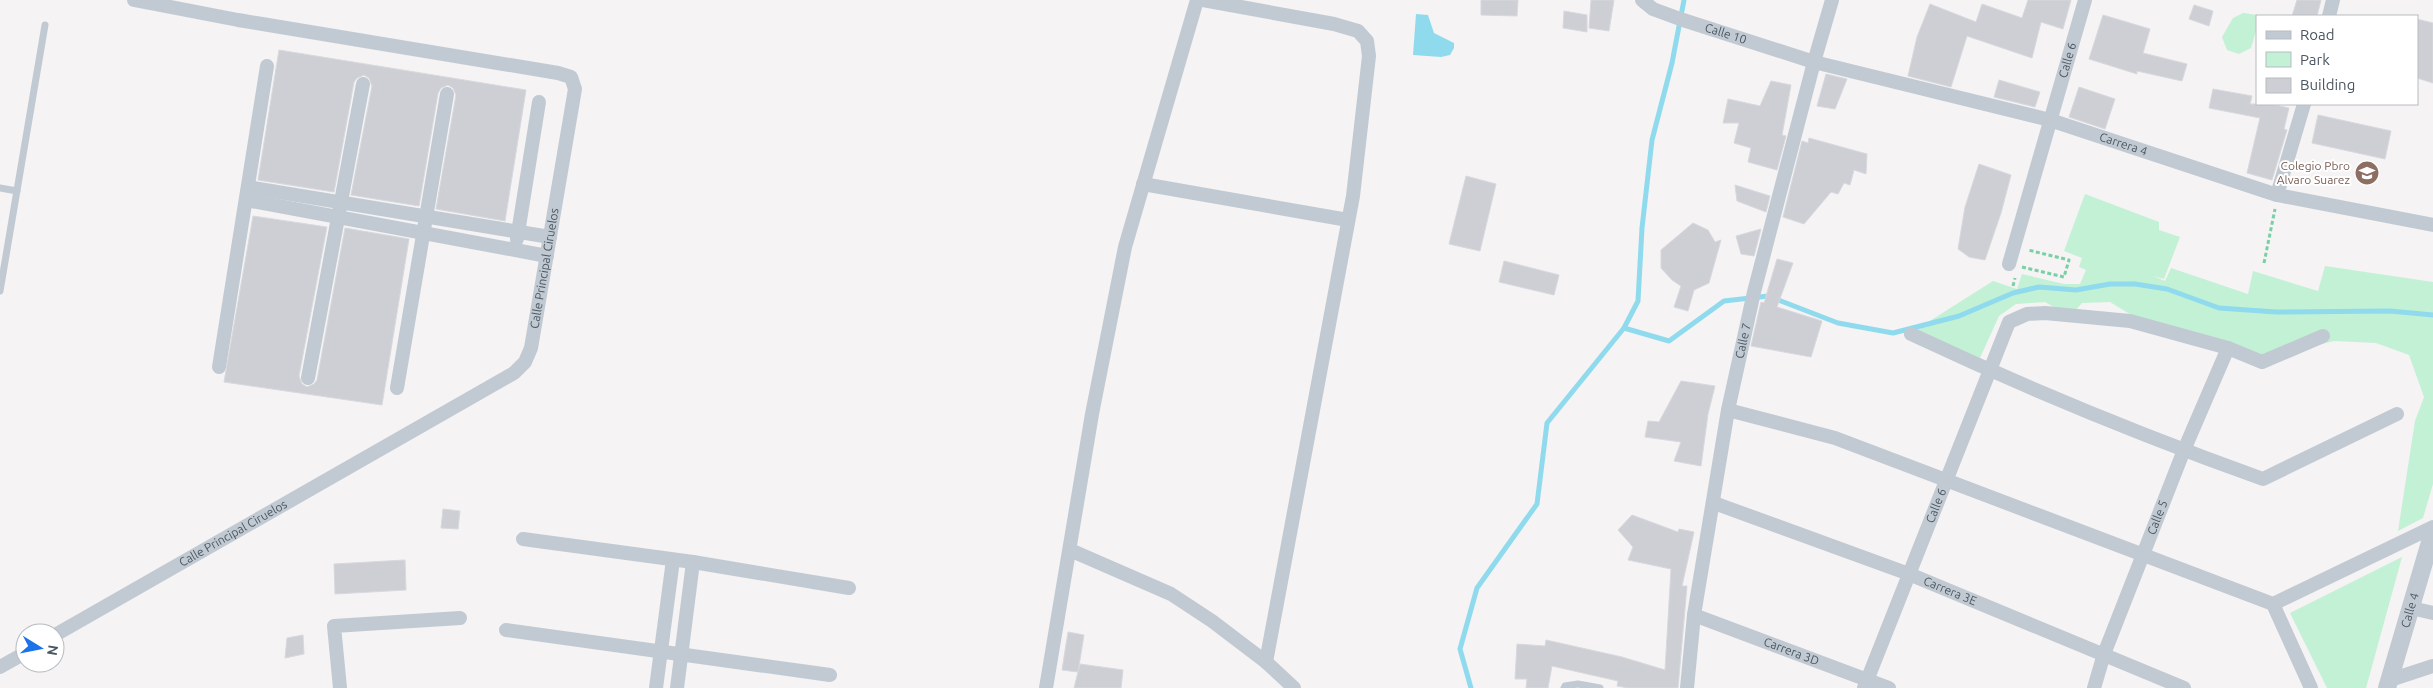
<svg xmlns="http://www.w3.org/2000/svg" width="2433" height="688" font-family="Ubuntu,sans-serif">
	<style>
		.green { fill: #c3f1d5 }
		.water { fill: #90daee }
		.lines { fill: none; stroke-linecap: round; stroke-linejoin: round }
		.stream { stroke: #90daee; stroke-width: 5 }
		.building { fill: #cdcfd5; stroke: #d7d9de }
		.path { stroke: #7ad0a6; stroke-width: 3; stroke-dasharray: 4 2.5; stroke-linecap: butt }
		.service { stroke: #c1cad2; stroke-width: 7 }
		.minor { stroke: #c1cad2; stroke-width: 14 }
		.tertiary { stroke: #c1cad2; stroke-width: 18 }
		.labels { text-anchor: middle; stroke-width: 4; stroke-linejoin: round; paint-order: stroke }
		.street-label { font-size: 12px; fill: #4a5661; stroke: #fff }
		.education-label { font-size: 12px; fill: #785e54; stroke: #fff; text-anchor: end }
	</style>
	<rect width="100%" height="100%" fill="#f5f3f3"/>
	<!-- green -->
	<g class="green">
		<polygon points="2243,13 2258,15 2256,31 2251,48 2239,54 2227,50 2222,37 2233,18"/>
		<polygon points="2085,194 2159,222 2159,230 2180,237 2164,279 2153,276 2165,281 2171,268 2248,294 2253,271 2318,291 2325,266 2433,282 2433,484 2423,518 2398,531 2415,421 2424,397 2409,355 2376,343 2334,341 2262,358 2138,319 2110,302 2082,303 2073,313 2061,311 2045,302 2016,304 1999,316 1979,360 1914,331 1993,281 2017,289 2022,274 2064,284 2080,284 2086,270 2079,267 2082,258 2064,251"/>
		<polygon points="2402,557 2366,688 2327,688 2290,613"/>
	</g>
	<!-- water -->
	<polygon class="water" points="1416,14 1428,15 1434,33 1454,43 1454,48 1450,55 1441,57 1413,55"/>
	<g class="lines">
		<!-- stream -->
		<g class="stream">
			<polyline points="1624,328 1669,341 1724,301 1768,296 1838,323 1893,333 1959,316 2013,293 2039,287 2076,290 2110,284 2135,284 2167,289 2219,308 2276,312 2390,311 2433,315"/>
			<polyline points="1471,688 1460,649 1477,588 1537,504 1547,423 1624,328 1638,301 1642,228 1652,140 1672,63 1684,0"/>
		</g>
	</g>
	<!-- building -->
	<g class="building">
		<polygon points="1481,0 1518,0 1517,16 1481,15"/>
		<polygon points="1591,0 1614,0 1609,31 1589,28"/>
		<polygon points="2028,0 2071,0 2063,29 2041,22 2032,58 1967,36 1951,87 1908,76 1917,37 1930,4 1976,22 1982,4 2022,18"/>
		<polygon points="2297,0 2321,0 2317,16 2292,16"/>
		<polygon points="2194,5 2213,11 2209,26 2189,19"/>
		<polygon points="1564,11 1587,15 1587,32 1563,28"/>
		<polygon points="2103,15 2150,29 2143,53 2187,64 2182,81 2137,71 2137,74 2089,59"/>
		<polygon points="2417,19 2433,23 2433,83 2417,78"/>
		<polygon points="279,50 526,90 505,221 436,209 456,95 453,88 448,85 441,88 438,93 419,206 351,195 372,86 369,78 364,75 357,78 354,82 334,192 258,180"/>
		<polygon points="1826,74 1847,79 1835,109 1817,106"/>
		<polygon points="1999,80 2040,92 2035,107 1994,97"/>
		<polygon points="1771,81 1791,85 1782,135 1786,136 1777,170 1748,162 1751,148 1734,143 1739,123 1723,123 1728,99 1760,106"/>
		<polygon points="2079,87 2115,99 2105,129 2069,117"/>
		<polygon points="2213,89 2252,96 2250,104 2271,104 2289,108 2284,129 2287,130 2272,180 2247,173 2260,118 2209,108"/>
		<polygon points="2318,115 2391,131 2385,159 2312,143"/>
		<polygon points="1809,138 1867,154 1866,174 1854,170 1850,185 1844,183 1838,194 1831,192 1804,224 1783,217 1802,141 1808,143"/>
		<polygon points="1979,164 2011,175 2001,213 1985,260 1969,257 1958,249 1965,207"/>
		<polygon points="1466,176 1496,184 1480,251 1449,244"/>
		<polygon points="1735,185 1770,196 1766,212 1737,201"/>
		<polygon points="253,216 327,227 299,376 302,384 307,387 314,384 317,380 345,228 409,239 382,405 224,382"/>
		<polygon points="1693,223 1708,230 1715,242 1721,240 1709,283 1694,290 1688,311 1674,307 1681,286 1672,280 1661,268 1661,250"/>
		<polygon points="1761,229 1754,256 1741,254 1736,236"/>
		<polygon points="1777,259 1793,263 1777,307 1822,321 1811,357 1751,346 1761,302 1764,303"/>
		<polygon points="1504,261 1559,275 1554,295 1499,282"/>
		<polygon points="1681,381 1715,386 1708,414 1701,466 1674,461 1681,442 1645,437 1648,421 1659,422"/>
		<polygon points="443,509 460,511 458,529 441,528"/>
		<polygon points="1632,515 1678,532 1679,529 1694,532 1682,586 1687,586 1678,688 1628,688 1617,686 1618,681 1552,666 1548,688 1526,688 1527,679 1515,679 1517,644 1545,646 1546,640 1622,657 1665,670 1671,569 1628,560 1633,547 1618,530"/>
		<polygon points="405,560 406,590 335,594 334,564"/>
		<polygon points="1068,632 1084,635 1078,672 1062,670"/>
		<polygon points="303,635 304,654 285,658 287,638"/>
		<polygon points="1080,664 1123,670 1121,688 1074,688"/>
	</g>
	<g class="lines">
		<!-- path -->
		<g class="path">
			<polyline points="2264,263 2275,209"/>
			<polyline points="2022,267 2064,277 2069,260 2028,250"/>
			<polyline points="2013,286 2015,278"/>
		</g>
		<!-- service -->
		<g class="service">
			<polyline points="0,188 17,191"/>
			<polyline points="0,291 45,25"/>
			<polyline points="1564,688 1565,686 1578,684 1600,688"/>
		</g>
		<!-- minor -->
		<g class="minor">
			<polyline points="1203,0 1334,24 1358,31 1367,41 1369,56 1353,196 1266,662"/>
			<path id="s1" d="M1642 0 1653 9 1680 19 1814 62 2050 120 2277 195 2433 225"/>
			<polyline points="2329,16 2333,0"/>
			<polyline points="1143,184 1348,220"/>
			<polyline points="248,187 550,237"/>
			<polyline points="2277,195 2304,104"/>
			<polyline points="246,200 547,256"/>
			<polyline points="517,239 539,102"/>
			<path id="s2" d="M2009 264 2085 0"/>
			<path d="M1911 334C2026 388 2143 436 2263 479L2397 414"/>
			<polyline points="219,367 267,66"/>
			<polyline points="308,378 363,84"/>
			<polyline points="397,388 447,94"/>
			<polyline points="1728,410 1835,438 2273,604 2311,688"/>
			<path id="s3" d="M1714 503 1909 574 2184 688"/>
			<polyline points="523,539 693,562 849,588"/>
			<polyline points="1070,550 1171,594 1212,621 1266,662 1294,688"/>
			<polyline points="2273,604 2433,527"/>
			<polyline points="2411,608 2433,613"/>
			<path id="s4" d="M1694 615 1889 688"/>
			<polyline points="506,630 830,675"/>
			<path id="s5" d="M55 635 514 373 525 362 531 348 575 89 571 77 558 73 238 20 134 0"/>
			<polyline points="0,667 25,653"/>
			<polyline points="2390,680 2433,666"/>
			<polyline points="340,688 334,626 460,618"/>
			<polyline points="656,688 673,560"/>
			<polyline points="677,688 693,562"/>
			<polyline points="1046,688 1092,414 1125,247 1197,0"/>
			<path id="s6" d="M1687 688 1694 615 1728 410 1754 292 1814 62 1832 0"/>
			<path id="s7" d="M1864 688 2009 322 2027 314 2045 313 2130 321 2228 348 2262 362 2323 336"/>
			<path id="s8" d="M2094 688 2104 654 2184 450 2228 348"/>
		</g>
		<!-- tertiary -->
		<path class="tertiary" id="s9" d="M2387 688 2433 532"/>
	</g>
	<!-- icons -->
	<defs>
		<symbol id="school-disc" viewBox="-11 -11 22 22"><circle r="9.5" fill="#8d6e63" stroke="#fff"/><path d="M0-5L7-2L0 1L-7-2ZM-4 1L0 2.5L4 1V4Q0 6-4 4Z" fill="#fff"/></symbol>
	</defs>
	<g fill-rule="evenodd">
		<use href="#school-disc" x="2353" y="159" width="28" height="28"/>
	</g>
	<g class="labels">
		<!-- street labels -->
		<g class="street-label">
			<text dy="4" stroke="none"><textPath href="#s1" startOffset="91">Calle 10</textPath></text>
			<text dy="4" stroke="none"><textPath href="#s2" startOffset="212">Calle 6</textPath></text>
			<text dy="4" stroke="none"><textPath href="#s1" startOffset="504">Carrera 4</textPath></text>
			<text dy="4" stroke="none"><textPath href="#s5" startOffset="640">Calle Principal Ciruelos</textPath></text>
			<text dy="4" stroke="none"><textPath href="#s6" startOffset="352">Calle 7</textPath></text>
			<text dy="4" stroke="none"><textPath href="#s7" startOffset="196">Calle 6</textPath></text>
			<text dy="4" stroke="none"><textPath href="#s8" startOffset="182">Calle 5</textPath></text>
			<text dy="4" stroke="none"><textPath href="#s5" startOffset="205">Calle Principal Ciruelos</textPath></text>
			<text dy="4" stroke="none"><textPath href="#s3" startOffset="252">Carrera 3E</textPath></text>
			<text dy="4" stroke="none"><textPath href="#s9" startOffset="81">Calle 4</textPath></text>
			<text dy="4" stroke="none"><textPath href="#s4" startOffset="104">Carrera 3D</textPath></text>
		</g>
		<!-- education labels -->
		<g class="education-label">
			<text x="2350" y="170">Colegio Pbro<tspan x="2350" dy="14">Alvaro Suarez</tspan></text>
		</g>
	</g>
	<!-- legend -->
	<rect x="2256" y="15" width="162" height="90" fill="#ffffff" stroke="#b7bbc0"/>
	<rect x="2266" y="31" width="25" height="8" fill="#c1cad2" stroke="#b7bbc0"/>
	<text x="2300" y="40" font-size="15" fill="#4a5661">Road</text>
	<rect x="2266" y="52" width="25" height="15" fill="#c3f1d5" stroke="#b7bbc0"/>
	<text x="2300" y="65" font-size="15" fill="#4a5661">Park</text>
	<rect x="2266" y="78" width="25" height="15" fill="#cdcfd5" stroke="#b7bbc0"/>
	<text x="2300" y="90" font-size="15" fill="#4a5661">Building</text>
	<!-- north arrow -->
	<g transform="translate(40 648) rotate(100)"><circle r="24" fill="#ffffff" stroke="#b7bbc0"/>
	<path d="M0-4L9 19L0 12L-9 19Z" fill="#1a73e8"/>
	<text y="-8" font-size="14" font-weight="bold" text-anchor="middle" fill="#4a5661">N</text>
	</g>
</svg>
